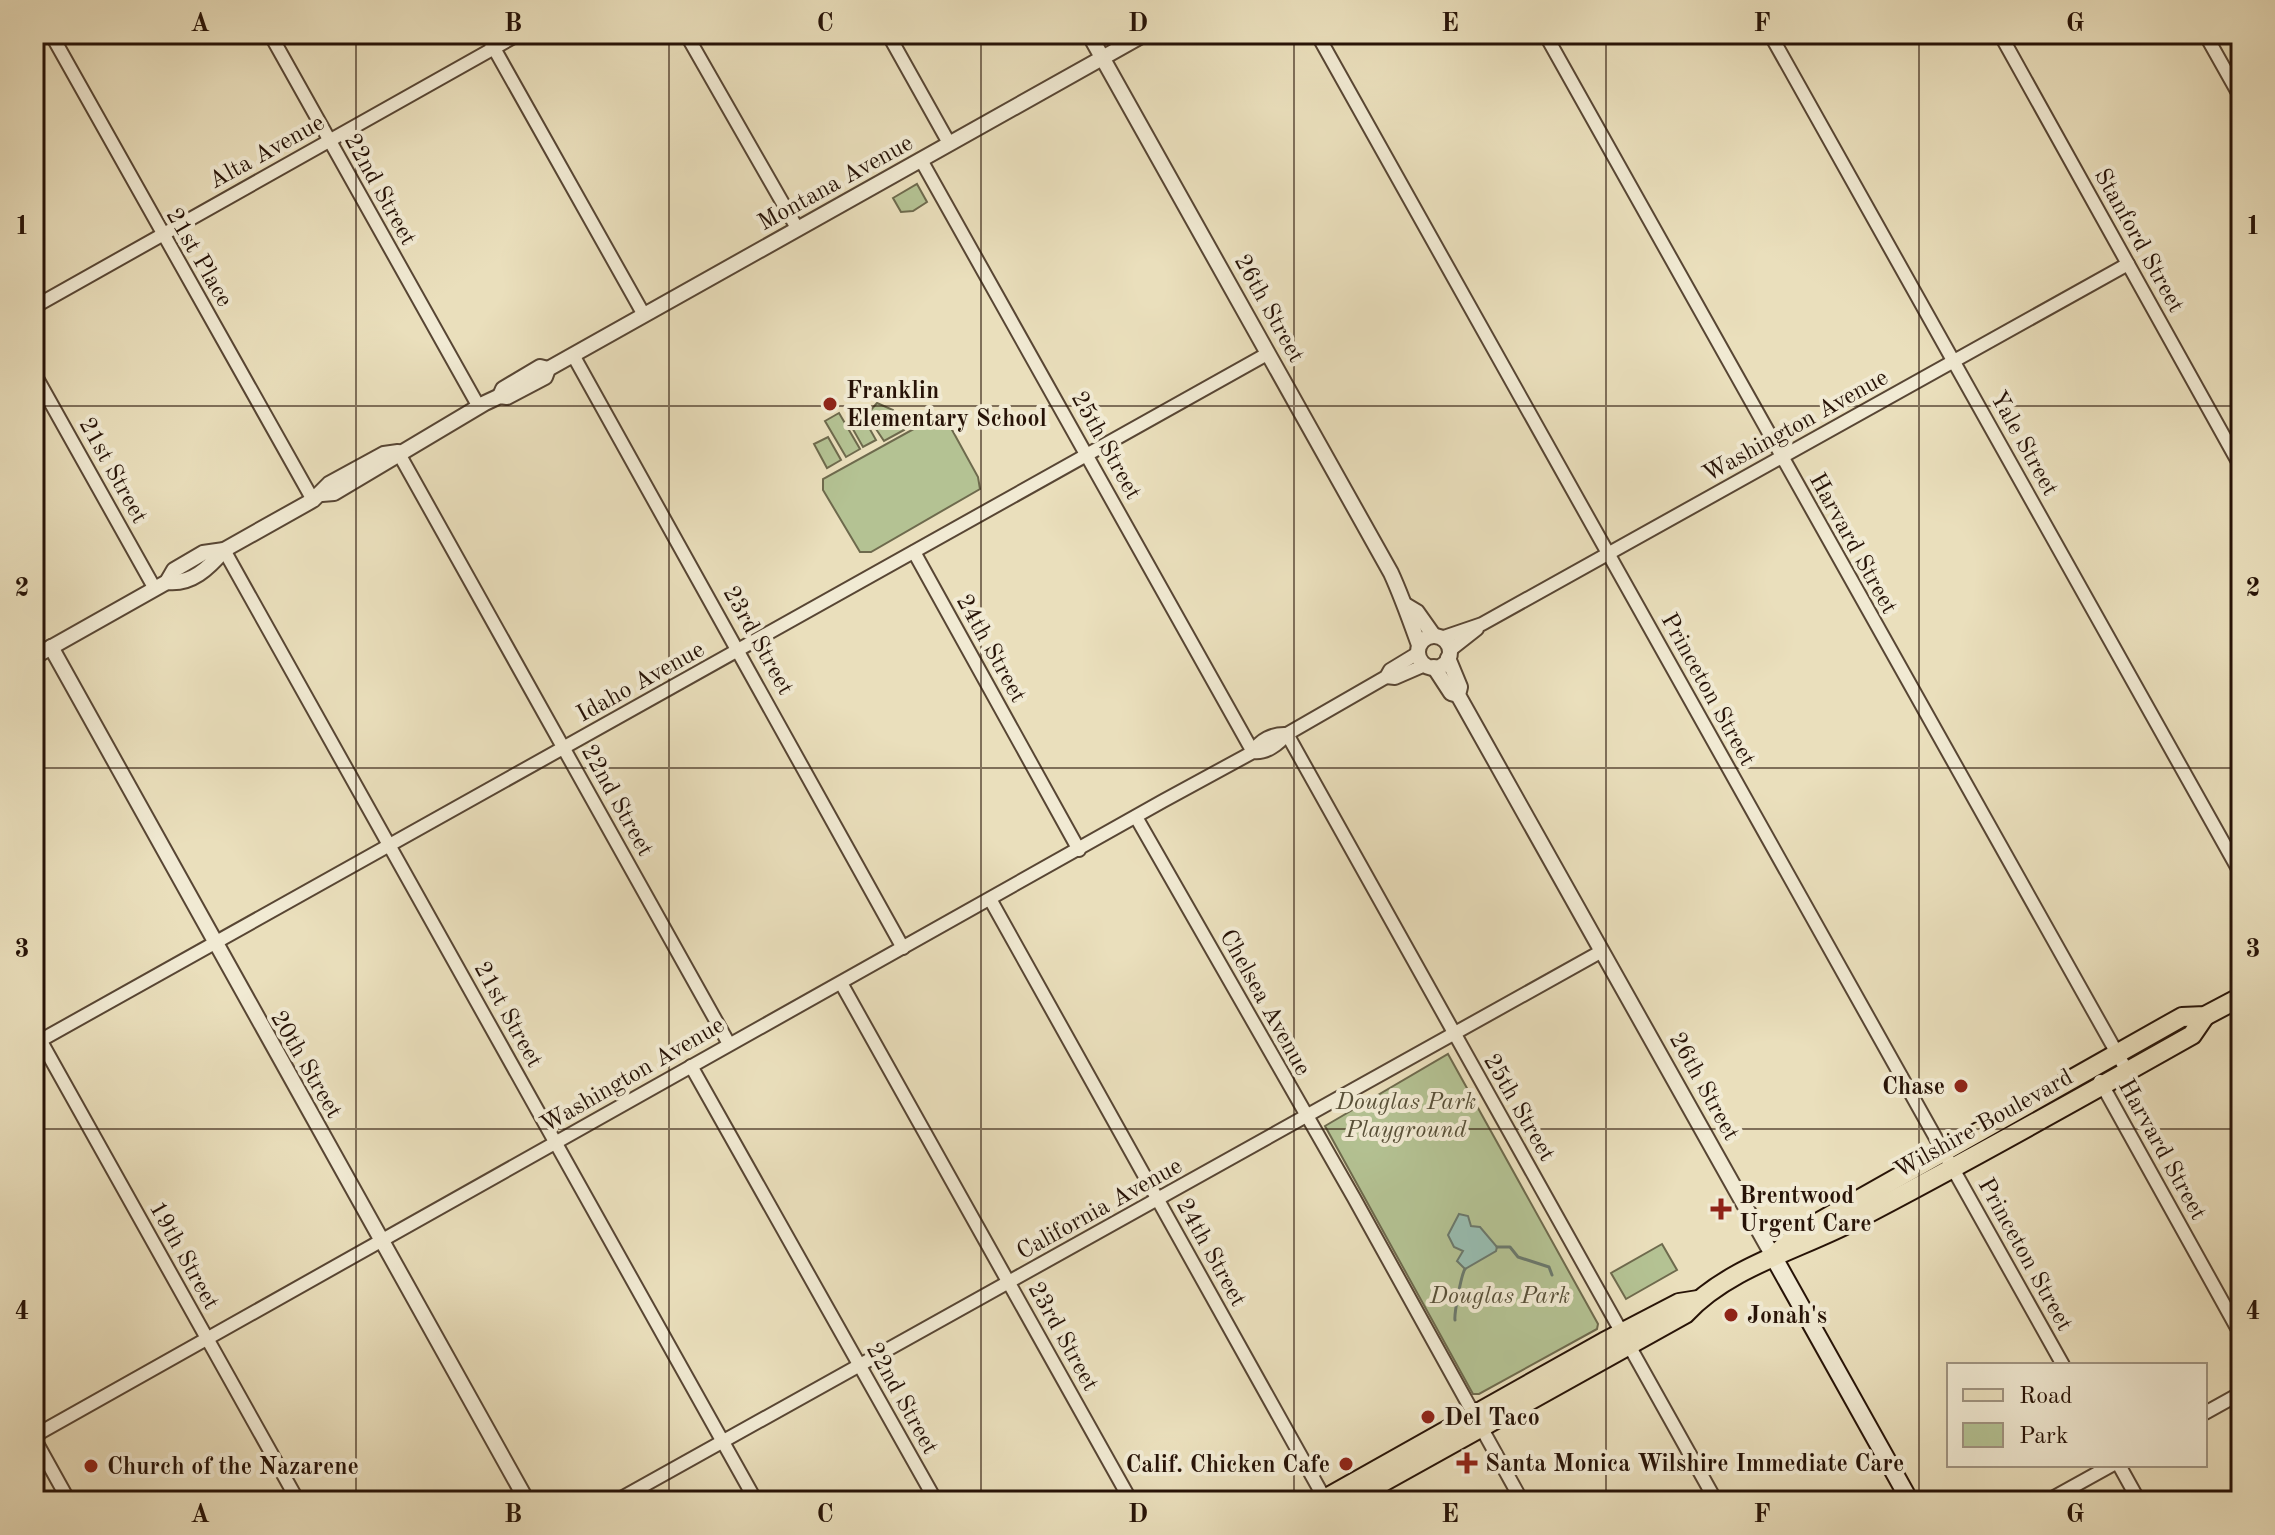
<svg xmlns="http://www.w3.org/2000/svg" width="2275" height="1535" font-family="'Old Standard TT',serif">
	<style>
		.green { fill: #b4c293; stroke: #6e6a4d; stroke-width: 2 }
		.water { fill: #98bdb1; stroke: #6b796d; stroke-width: 2 }
		.lines { fill: none; stroke-linecap: round; stroke-linejoin: round }
		.stream { stroke: #6b796d; stroke-width: 3 }
		.minor-casing { stroke: #584634; stroke-width: 16 }
		.tertiary-casing { stroke: #584634; stroke-width: 18 }
		.secondary-casing { stroke: #271307; stroke-width: 20 }
		.primary-casing { stroke: #271307; stroke-width: 22 }
		.minor { stroke: #f1ead3; stroke-width: 12 }
		.tertiary { stroke: #f1ead3; stroke-width: 14 }
		.secondary { stroke: #f1ead3; stroke-width: 16 }
		.primary { stroke: #eadfbc; stroke-width: 18 }
		.grid { fill: none; stroke: #271307; stroke-width: 2; stroke-opacity: 0.55 }
		.poi-dot { fill: #8f2418; stroke: #f1ead3; stroke-width: 3 }
		.labels { text-anchor: middle; stroke-width: 8; stroke-linejoin: round; paint-order: stroke }
		.street-label { font-size: 24px; fill: #271307; stroke: #f1ead3 }
		.poi-label { font-size: 24px; font-weight: bold; fill: #271307; stroke: #f1ead3; text-anchor: start }
		.park-label { font-size: 24px; font-style: italic; fill: #585038; stroke: #f1ead3 }
		.neatline { fill: none; stroke: #271307; stroke-width: 3 }
		.grid-label { font-size: 26px; text-anchor: middle; font-weight: bold; fill: #271307 }
	</style>
	<rect width="100%" height="100%" fill="#eadfbc"/>
	<filter id="stains"><feTurbulence type="fractalNoise" baseFrequency=".0025" numOctaves="4"/><feColorMatrix values="0 0 0 0 .2 0 0 0 0 .09 0 0 0 0 .02 0 0 0 .5 -.17"/></filter>
	<radialGradient id="worn" r=".72"><stop offset=".6" stop-color="#630" stop-opacity="0"/><stop offset="1" stop-color="#630" stop-opacity=".3"/></radialGradient>
	<!-- green -->
	<g class="green">
		<polygon points="917,184 927,202 913,211 901,212 893,198"/>
		<polygon points="877,403 893,410 904,430 884,441 870,420 870,411"/>
		<polygon points="839,413 860,449 846,457 825,421"/>
		<polygon points="939,415 946,419 978,477 980,489 871,552 860,552 823,490 823,479"/>
		<polygon points="863,417 876,440 863,447 850,424"/>
		<polygon points="828,437 841,460 827,468 814,444"/>
		<polygon points="1448,1054 1598,1324 1597,1329 1479,1394 1473,1394 1325,1126"/>
		<polygon points="1662,1244 1677,1270 1626,1299 1611,1273"/>
	</g>
	<!-- water -->
	<polygon class="water" points="1459,1214 1468,1216 1471,1226 1480,1227 1497,1247 1496,1251 1465,1269 1457,1261 1463,1251 1454,1247 1448,1235"/>
	<g class="lines">
		<!-- stream -->
		<g class="stream">
			<polyline points="1497,1247 1510,1247 1518,1257 1549,1267 1552,1275"/>
			<path d="M1455 1320C1454 1315 1461 1275 1465 1269"/>
		</g>
		<defs>
			<g id="minor">
				<polyline points="51,34 313,500"/>
				<polyline points="270,34 479,407"/>
				<polyline points="486,34 644,315"/>
				<polyline points="686,34 797,228"/>
				<polyline points="888,34 949,143"/>
				<polyline points="1317,34 2063,1365"/>
				<polyline points="1545,34 2127,1071"/>
				<polyline points="1770,34 2241,874"/>
				<polyline points="2000,34 2241,467"/>
				<polyline points="2205,34 2241,98"/>
				<polyline points="921,160 1253,752"/>
				<polyline points="34,307 519,34"/>
				<polyline points="573,355 903,948"/>
				<polyline points="34,373 155,589"/>
				<polyline points="398,452 729,1044"/>
				<polyline points="224,550 756,1501"/>
				<polyline points="914,552 1079,850"/>
				<polyline points="1441,638 1482,624 2128,264"/>
				<polyline points="1449,651 1477,629"/>
				<polyline points="1386,677 1395,678 1425,665"/>
				<polyline points="1287,734 1716,1501"/>
				<path d="M1253 752C1259 740 1273 733 1287 734"/>
				<polyline points="1136,817 1354,1198 1522,1501"/>
				<polyline points="990,899 1326,1501"/>
				<polyline points="841,983 1131,1501"/>
				<polyline points="34,1029 298,1501"/>
				<polyline points="34,1044 1267,354"/>
				<polyline points="691,1066 936,1501"/>
				<polyline points="2100,1081 2241,1335"/>
				<polyline points="2205,1413 2241,1393"/>
				<path d="M34 1436 1163 801 1253 752C1266 754 1279 744 1287 734L1386 677 1390 670 1418 653"/>
				<polyline points="34,1438 69,1501"/>
				<polyline points="2119,1465 2139,1501"/>
				<polyline points="616,1501 1602,951"/>
				<polyline points="2047,1501 2112,1465"/>
			</g>
			<g id="tertiary">
				<path d="M1089 34 1391 573C1402 597 1410 620 1419 645"/>
				<polyline points="500,396 503,389 540,367 548,369"/>
				<polyline points="322,494 334,493 485,403 500,396 507,397 545,377 548,369 1145,34"/>
				<path d="M167 582C191 585 209 568 224 550"/>
				<polyline points="1407,606 1417,612 1434,636"/>
				<circle cx="1434" cy="652" r="16"/>
				<polyline points="51,647 527,1501"/>
				<polyline points="34,657 167,582 174,570 203,553 224,550 313,500 329,484 384,454 398,452"/>
				<polyline points="1448,658 1460,687 1458,695 1773,1256"/>
				<polyline points="1434,667 1451,693 1458,695"/>
			</g>
			<polyline id="secondary" points="1773,1256 1910,1501"/>
			<g id="primary">
				<polyline points="1777,1253 1796,1235 2182,1017 2205,1016 2241,997"/>
				<polyline points="1321,1501 1604,1342 1679,1303 1698,1300"/>
				<path d="M1349 1501 1685 1314C1728 1267 1800 1249 1855 1220 1969 1161 2080 1098 2192 1035L2205 1016"/>
			</g>
		</defs>
		<!-- minor casing -->
		<use href="#minor" class="minor-casing"/>
		<!-- tertiary casing -->
		<use href="#tertiary" class="tertiary-casing"/>
		<!-- secondary casing -->
		<use href="#secondary" class="secondary-casing"/>
		<!-- primary casing -->
		<use href="#primary" class="primary-casing"/>
		<!-- minor -->
		<use href="#minor" class="minor"/>
		<!-- tertiary -->
		<use href="#tertiary" class="tertiary"/>
		<!-- secondary -->
		<use href="#secondary" class="secondary"/>
		<!-- primary -->
		<use href="#primary" class="primary"/>
	</g>
	<!-- grid -->
	<path class="grid" d="M356 34V1501M669 34V1501M981 34V1501M1294 34V1501M1606 34V1501M1919 34V1501M34 406H2241M34 768H2241M34 1129H2241"/>
	<!-- markers -->
	<g class="poi-dot">
		<circle cx="830" cy="404" r="8"/>
		<circle cx="1961" cy="1086" r="8"/>
		<path d="M1717 1197h8v8h8v8h-8v8h-8v-8h-8v-8h8z"/>
		<circle cx="1731" cy="1315" r="8"/>
		<circle cx="1428" cy="1417" r="8"/>
		<path d="M1463 1451h8v8h8v8h-8v8h-8v-8h-8v-8h8z"/>
		<circle cx="1346" cy="1464" r="8"/>
		<circle cx="91" cy="1466" r="8"/>
	</g>
	<g class="labels">
		<!-- street labels -->
		<g class="street-label">
			<text transform="translate(266 151) rotate(-29)" y="8">Alta Avenue</text>
			<text transform="translate(835 182) rotate(-29)" y="8">Montana Avenue</text>
			<text transform="translate(381 189) rotate(61)" y="8">22nd Street</text>
			<text transform="translate(2140 240) rotate(61)" y="8">Stanford Street</text>
			<text transform="translate(200 257) rotate(60)" y="8">21st Place</text>
			<text transform="translate(1270 308) rotate(61)" y="8">26th Street</text>
			<text transform="translate(1795 425) rotate(-29)" y="8">Washington Avenue</text>
			<text transform="translate(2025 443) rotate(61)" y="8">Yale Street</text>
			<text transform="translate(1107 445) rotate(61)" y="8">25th Street</text>
			<text transform="translate(114 470) rotate(61)" y="8">21st Street</text>
			<text transform="translate(1854 543) rotate(61)" y="8">Harvard Street</text>
			<text transform="translate(759 640) rotate(61)" y="8">23rd Street</text>
			<text transform="translate(992 648) rotate(61)" y="8">24th Street</text>
			<text transform="translate(640 681) rotate(-29)" y="8">Idaho Avenue</text>
			<text transform="translate(1709 689) rotate(61)" y="8">Princeton Street</text>
			<text transform="translate(618 800) rotate(61)" y="8">22nd Street</text>
			<text transform="translate(1266 1002) rotate(61)" y="8">Chelsea Avenue</text>
			<text transform="translate(509 1014) rotate(61)" y="8">21st Street</text>
			<text transform="translate(307 1064) rotate(60)" y="8">20th Street</text>
			<text transform="translate(632 1074) rotate(-30)" y="8">Washington Avenue</text>
			<text transform="translate(1705 1086) rotate(61)" y="8">26th Street</text>
			<text transform="translate(1520 1107) rotate(60)" y="8">25th Street</text>
			<text transform="translate(1983 1123) rotate(-29)" y="8">Wilshire Boulevard</text>
			<text transform="translate(2163 1149) rotate(61)" y="8">Harvard Street</text>
			<text transform="translate(1099 1208) rotate(-29)" y="8">California Avenue</text>
			<text transform="translate(1212 1252) rotate(61)" y="8">24th Street</text>
			<text transform="translate(2026 1254) rotate(61)" y="8">Princeton Street</text>
			<text transform="translate(185 1255) rotate(61)" y="8">19th Street</text>
			<text transform="translate(1064 1336) rotate(61)" y="8">23rd Street</text>
			<text transform="translate(903 1398) rotate(61)" y="8">22nd Street</text>
		</g>
		<!-- poi labels -->
		<g class="poi-label">
			<text x="846" y="398">Franklin<tspan x="846" dy="28">Elementary School</tspan></text>
			<text x="1945" y="1094" text-anchor="end">Chase</text>
			<text x="1739" y="1203">Brentwood<tspan x="1739" dy="28">Urgent Care</tspan></text>
			<text x="1747" y="1323">Jonah's</text>
			<text x="1444" y="1425">Del Taco</text>
			<text x="1485" y="1471">Santa Monica Wilshire Immediate Care</text>
			<text x="1330" y="1472" text-anchor="end">Calif. Chicken Cafe</text>
			<text x="107" y="1474">Church of the Nazarene</text>
		</g>
		<!-- park labels -->
		<g class="park-label">
			<text x="1406" y="1109">Douglas Park<tspan x="1406" dy="28">Playground</tspan></text>
			<text x="1500" y="1303">Douglas Park</text>
		</g>
	</g>
	<!-- margin -->
	<rect width="2275" height="1535" fill="none" stroke="#eadfbc" stroke-width="88"/>
	<!-- legend -->
	<rect x="1947" y="1363" width="260" height="104" fill="#f1ead3" stroke="#a09481" stroke-width="2"/>
	<rect x="1963" y="1389" width="40" height="12" fill="#eadfbc" stroke="#a09481" stroke-width="2"/>
	<text x="2019" y="1403" font-size="24" fill="#271307">Road</text>
	<rect x="1963" y="1423" width="40" height="24" fill="#b4c293" stroke="#a09481" stroke-width="2"/>
	<text x="2019" y="1443" font-size="24" fill="#271307">Park</text>
	<rect x="44" y="44" width="2187" height="1447" class="neatline"/>
	<g class="grid-label">
		<text x="200" y="31">A</text>
		<text x="513" y="31">B</text>
		<text x="825" y="31">C</text>
		<text x="1138" y="31">D</text>
		<text x="1450" y="31">E</text>
		<text x="1762" y="31">F</text>
		<text x="2075" y="31">G</text>
		<text x="22" y="234">1</text>
		<text x="2253" y="234">1</text>
		<text x="22" y="596">2</text>
		<text x="2253" y="596">2</text>
		<text x="22" y="957">3</text>
		<text x="2253" y="957">3</text>
		<text x="22" y="1319">4</text>
		<text x="2253" y="1319">4</text>
		<text x="200" y="1522">A</text>
		<text x="513" y="1522">B</text>
		<text x="825" y="1522">C</text>
		<text x="1138" y="1522">D</text>
		<text x="1450" y="1522">E</text>
		<text x="1762" y="1522">F</text>
		<text x="2075" y="1522">G</text>
	</g>
	<rect width="100%" height="100%" filter="url(#stains)"/>
	<rect width="100%" height="100%" fill="url(#worn)"/>
</svg>
